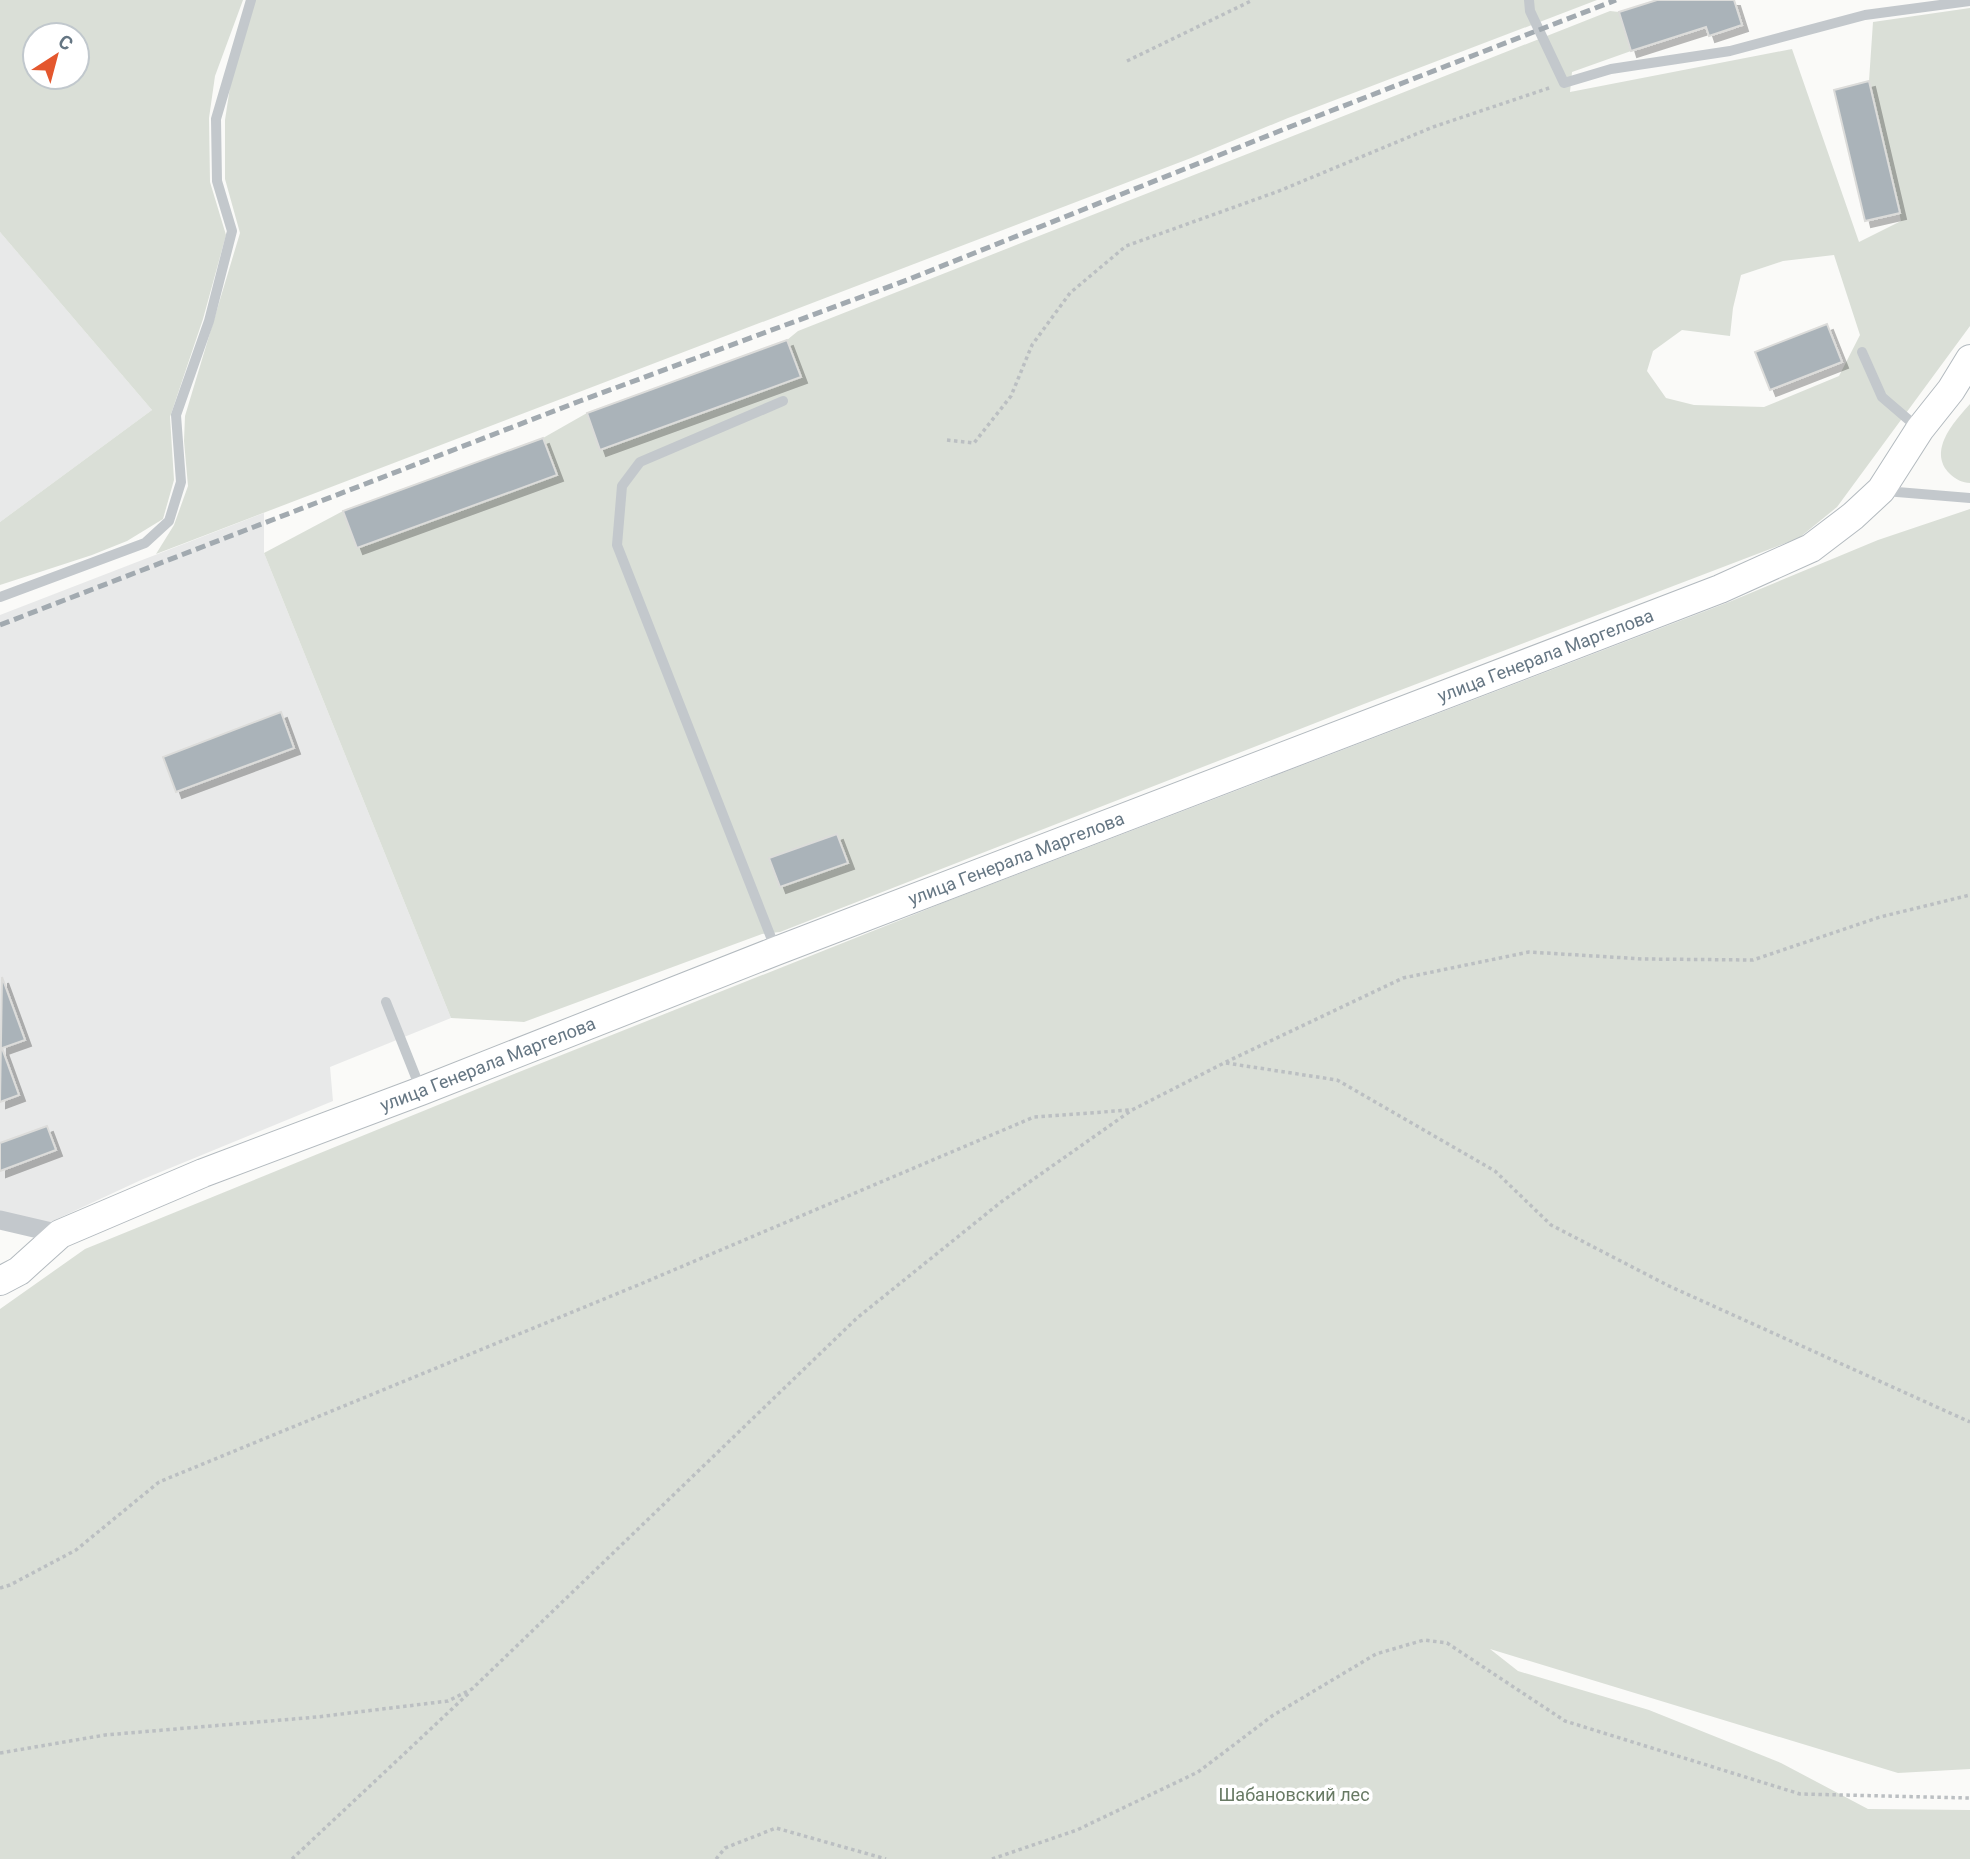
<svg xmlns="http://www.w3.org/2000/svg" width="1970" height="1859" font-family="Roboto,sans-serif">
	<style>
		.built { fill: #e8e9e9 }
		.green { fill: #dadfd7; fill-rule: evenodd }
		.building { fill: #aab3b9; stroke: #dcdcda; stroke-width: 2; filter: url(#shadow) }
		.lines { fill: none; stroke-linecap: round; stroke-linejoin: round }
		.secondary-casing { stroke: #b3babf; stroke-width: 30 }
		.path { stroke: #bbbfc2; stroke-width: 3.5; stroke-dasharray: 3.5 3.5; stroke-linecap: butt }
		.service { stroke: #c3c8cc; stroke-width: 10 }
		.minor { stroke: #c3c8cc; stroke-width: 19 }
		.secondary { stroke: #fff; stroke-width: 28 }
		.rail { stroke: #a2aab0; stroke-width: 5; stroke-dasharray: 10 5; stroke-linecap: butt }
		.labels { text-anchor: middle; stroke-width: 7; stroke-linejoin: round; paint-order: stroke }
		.street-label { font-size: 18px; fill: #657683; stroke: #fff }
		.park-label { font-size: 18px; fill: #687a64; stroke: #fff }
	</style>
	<defs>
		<filter id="shadow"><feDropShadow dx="6" dy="6" stdDeviation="0" flood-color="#0004"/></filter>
	</defs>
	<rect width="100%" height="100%" fill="#fafaf8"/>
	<!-- built -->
	<g class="built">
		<polygon points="0,232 152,410 0,522"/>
		<polygon points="264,513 264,553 451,1018 330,1067 333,1101 141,1180 42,1226 0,1213 0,615"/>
	</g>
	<!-- green -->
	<g class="green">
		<path d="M0 0H243L215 76 209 118 210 182 226 235 203 319 170 417 174 480 163 519 127 541 92 555 0 585V522L152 410 0 232ZM35 35H77V77H35Z"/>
		<polygon points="253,0 1597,0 1288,118 1191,158 156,554 174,525 188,486 184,441 185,416 240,233 225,179 225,120 232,74"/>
		<path d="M1970 8V326L1837 507 1799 538 1364 704 780 932 762 934 524 1022 451 1018 264 553 343 511 357 548 557 475 543 438 587 413 601 450 800 377 787 340 798 331 1610 11 1619 12 1631 51 1572 72 1570 92 1792 49 1859 242 1901 221 1869 81 1873 22ZM1834 255 1860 335 1839 376 1764 407 1694 405 1666 398 1647 371 1653 351 1682 330 1730 336 1733 308 1741 275 1783 261ZM837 834 847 862 770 858Z"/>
		<path d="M1970 404V483C1963 483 1955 479 1950 474 1927 451 1954 422 1970 404Z"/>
		<polygon points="1970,509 1970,1769 1898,1773 1490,1649 1518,1671 1649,1710 1781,1763 1868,1809 1970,1810 1970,1859 0,1859 0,1309 85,1249 509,1076 948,901 1729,602 1878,540"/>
	</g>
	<!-- building -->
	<g class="building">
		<polygon points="1657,0 1734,0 1742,25 1709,36 1706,27 1631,51 1619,12"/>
		<polygon points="1869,81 1900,213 1865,221 1834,90"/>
		<polygon points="1827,324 1842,362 1770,390 1755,352"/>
		<polygon points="787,340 801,377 600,450 587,413"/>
		<polygon points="543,438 557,475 357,548 343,511"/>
		<polygon points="281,712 294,748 176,792 163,757"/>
		<polygon points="837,834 848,863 780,887 769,858"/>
		<polygon points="2,977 25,1040 2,1048 19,1095 0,1102"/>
		<polygon points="47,1126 56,1150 0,1171 0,1143"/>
	</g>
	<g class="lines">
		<defs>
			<g id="secondary">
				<path id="s1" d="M0 1281 19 1271 60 1234 203 1173 421 1091 776 951 1720 589 1811 548 1853 516 1881 490 1920 429 1951 390 1970 359"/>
			</g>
		</defs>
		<!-- secondary casing -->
		<use href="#secondary" class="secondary-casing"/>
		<!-- path -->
		<g class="path">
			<polyline points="1127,61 1253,0"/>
			<polyline points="947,440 974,443 1011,396 1032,345 1070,293 1126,246 1279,191 1433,127 1552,87"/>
			<polyline points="1226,1063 1337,1080 1495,1171 1551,1225 1669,1286 1970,1422"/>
			<polyline points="0,1588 10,1585 76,1550 159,1482 643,1283 1034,1117 1130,1110"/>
			<polyline points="0,1753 105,1735 317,1717 448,1701 472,1689 857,1318 1001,1202 1132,1110 1224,1063 1403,978 1529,952 1643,959 1753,960 1880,917 1970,895"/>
			<polyline points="292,1859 469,1693"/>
			<polyline points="716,1859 725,1848 776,1828 886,1859"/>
			<polyline points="992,1859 1077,1830 1198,1772 1272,1716 1376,1654 1424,1640 1447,1643 1565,1721 1800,1794 1970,1798"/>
		</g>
		<!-- service -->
		<g class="service">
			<polyline points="1529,0 1530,11 1564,83 1611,69 1730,51 1865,15 1970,1"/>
			<polyline points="1862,352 1882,397 1917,427"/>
			<polyline points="1885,491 1970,498"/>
			<polyline points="0,597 145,543 169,521 181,482 176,415 209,321 232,231 217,181 216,119 251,0"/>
			<polyline points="776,950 617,545 622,486 640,462 783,401"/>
			<polyline points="386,1002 421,1090"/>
		</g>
		<!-- minor -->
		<polyline class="minor" points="0,1220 60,1234"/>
		<!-- secondary -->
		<use href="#secondary" class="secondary"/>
		<!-- rail -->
		<polyline class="rail" points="0,625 580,401 907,280 1292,126 1616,0"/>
	</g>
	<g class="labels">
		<!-- street labels -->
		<g class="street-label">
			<text dy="6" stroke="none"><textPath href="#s1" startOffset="1671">улица Генерала Маргелова</textPath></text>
			<text dy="6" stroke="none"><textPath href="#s1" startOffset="1104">улица Генерала Маргелова</textPath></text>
			<text dy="6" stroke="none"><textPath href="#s1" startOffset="537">улица Генерала Маргелова</textPath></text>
		</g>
		<!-- park labels -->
		<g class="park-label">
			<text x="1294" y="1801">Шабановский лес</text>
		</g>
	</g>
	<!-- north arrow -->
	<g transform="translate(56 56) rotate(36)"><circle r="33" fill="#ffffff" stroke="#c1c8cd" stroke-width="2"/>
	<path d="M0-5L12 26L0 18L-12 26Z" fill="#e4572e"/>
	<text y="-10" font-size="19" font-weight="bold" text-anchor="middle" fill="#657683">С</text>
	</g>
</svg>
